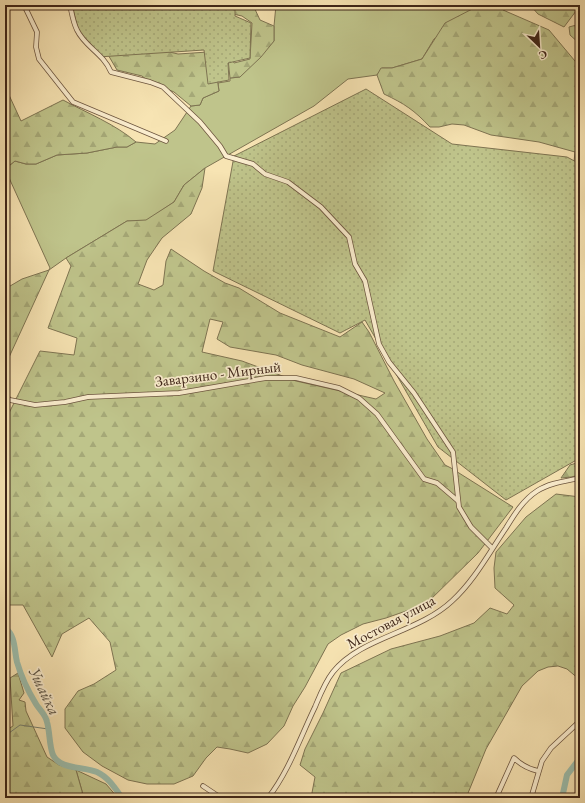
<svg xmlns="http://www.w3.org/2000/svg" width="585" height="803" font-family="'EB Garamond',serif">
	<style>
		.green { fill: #bfc48b; stroke: #7e7452 }
		.forest { fill: url(#forest-firs); stroke: #7e7452; fill-rule: evenodd }
		.garden { fill: url(#garden-dots); stroke: #7e7452 }
		.lines { fill: none; stroke-linecap: round; stroke-linejoin: round }
		.stream { stroke: #778172; stroke-width: 1 }
		.river { stroke: #9dbfae; stroke-width: 6 }
		.minor-casing { stroke: #6c553f; stroke-width: 5.5 }
		.minor { stroke: #faedce; stroke-width: 4 }
		.labels { text-anchor: middle; stroke-width: 3.5; stroke-linejoin: round; paint-order: stroke }
		.street-label { font-size: 15px; fill: #3e2518; stroke: #faedce }
		.water-label { font-size: 16px; font-style: italic; fill: #5a5345; stroke: #faedce }
	</style>
	<defs>
		<pattern id="forest-firs" width="22" height="20" patternUnits="userSpaceOnUse"><rect width="22" height="20" fill="#bfc48b"/><path d="M5 1l3.5 6h-7zM16 11l3.5 6h-7z" fill="#a5a877"/></pattern>
		<pattern id="garden-dots" width="8" height="8" patternUnits="userSpaceOnUse"><rect width="8" height="8" fill="#bfc48b"/><path d="M2 2h.1M6 6h.1" fill="none" stroke="#a5a877" stroke-width="1.8" stroke-linecap="round"/></pattern>
	</defs>
	<rect width="100%" height="100%" fill="#f7e4b3"/>
	<filter id="stains"><feTurbulence type="fractalNoise" baseFrequency=".005" numOctaves="4"/><feColorMatrix values="0 0 0 0 .2 0 0 0 0 .09 0 0 0 0 .02 0 0 0 .5 -.17"/></filter>
	<radialGradient id="worn" r=".72"><stop offset=".6" stop-color="#630" stop-opacity="0"/><stop offset="1" stop-color="#630" stop-opacity=".3"/></radialGradient>
	<!-- green -->
	<g class="green">
		<polygon points="276,5 480,5 434,39 422,59 392,68 382,68 377,75 348,79 314,106 205,168 184,185 174,202 146,221 127,221 66,258 49,270 50,268 5,169 15,161 26,164 36,164 57,155 87,153 117,147 127,147 136,142 155,144 175,130 191,106 200,105 203,98 219,91 218,83 230,81 230,78 240,77 274,41 274,26"/>
		<polygon points="76,770 106,784 118,798 84,798"/>
	</g>
	<!-- forest -->
	<g class="forest">
		<polygon points="228,5 253,5 260,20 274,26 274,41 261,57 240,77 230,78 228,59 232,58 234,63 250,59 252,23 242,16 233,14"/>
		<path d="M480 5H501L503 10 549 30 580 67V181L573 171 575 152 539 142 491 135 464 125 452 124 439 127H430C414 110 405 104 384 94L377 75 381 68H392L422 59 445 23Z"/>
		<polygon points="530,5 580,5 580,11 576,11 564,27 538,14"/>
		<polygon points="580,24 580,44 570,35 569,27"/>
		<polygon points="161,50 178,54 208,52 216,71 219,91 203,98 200,105 191,106 174,92 147,80 142,76 117,70 107,53"/>
		<path d="M5 94 9 95 21 121 63 100C87 113 115 124 136 142L127 147H117L87 153 57 155 36 164H26L15 161 5 169Z"/>
		<path d="M205 168 202 188 191 214 162 238 147 260 138 284 154 290 163 285 166 261 171 249 204 271 225 283 239 288 280 313 340 337 362 322 369 332 394 381 427 439 445 465 451 468 513 507 478 553 426 604 386 618 363 624 341 635 328 644 305 687 293 706 284 726 267 744 248 753 230 749 217 747 206 758 193 776 174 784H147L128 780 102 766 83 752 65 728V709L78 691 94 684 116 670 110 642 89 618 62 634 52 657 23 605H5V421L40 351 74 355 77 338 48 328 71 266 66 258 127 221 146 220 174 202 184 185ZM210 319 223 322 217 339 230 347 276 355 302 365 354 379 385 393 376 399 296 381 242 361 202 352Z"/>
		<polygon points="49,270 5,366 5,289 22,279"/>
		<polygon points="580,462 580,475 571,477 561,478 570,465"/>
		<polygon points="556,494 580,497 580,680 567,669 558,666 548,667 538,671 522,686 486,749 466,798 311,798 315,777 300,765 305,749 323,713 341,673 391,649 440,636 474,623 490,608 507,614 514,605 495,588 494,568 496,552 526,517"/>
		<polygon points="18,673 24,693 19,700 25,702 26,711 47,757 59,765 76,770 84,798 5,798 5,731 13,726 10,678"/>
	</g>
	<!-- garden -->
	<g class="garden">
		<polygon points="72,5 235,5 235,16 251,23 250,58 228,63 229,80 208,84 204,50 98,57 78,29"/>
		<polygon points="366,89 452,144 567,157 580,164 580,458 506,500 438,447 365,320 340,333 213,271 234,156"/>
	</g>
	<g class="lines">
		<!-- stream -->
		<polyline class="stream" points="5,736 20,725 48,729"/>
		<!-- river -->
		<g class="river">
			<path d="M5 628C16 636 14 650 17 662 21 676 28 691 36 704 39 709 46 715 47 722 50 732 49 745 53 755 60 770 83 766 97 772 108 777 115 788 122 798"/>
			<polyline points="562,798 567,775 580,758"/>
		</g>
		<defs>
			<g id="minor">
				<polyline points="24,5 37,32 36,47 39,59 73,102 166,141"/>
				<path d="M70 5C72 14 73 22 77 30 85 47 103 53 111 72L150 82 163 87 200 122 220 146 226 156 253 164 265 174 288 182 321 207 349 237 355 264 365 281 379 344 389 362 414 393 453 452 459 507 471 527 492 548"/>
				<polyline points="5,396 10,400 35,405 65,402 88,397 179,393 266,378 296,378 339,388 359,398 377,414 424,479 437,483 458,501"/>
				<polyline points="203,786 221,798"/>
				<path d="M268 798C289 771 300 738 315 707 320 695 325 682 333 672 361 637 418 633 452 601 474 581 489 553 506 528 514 515 523 500 537 491 549 483 566 481 580 478"/>
				<path d="M496 798 514 758C520 764 529 769 538 771"/>
				<polyline points="531,798 542,761 551,748 580,721"/>
			</g>
		</defs>
		<!-- minor casing -->
		<use href="#minor" class="minor-casing"/>
		<!-- minor -->
		<use href="#minor" class="minor"/>
	</g>
	<g class="labels">
		<!-- street labels -->
		<g class="street-label">
			<text transform="translate(218 374) rotate(-7)" y="5">Заварзино - Мирный</text>
			<text transform="translate(391 622) rotate(-28)" y="5">Мостовая улица</text>
		</g>
		<!-- water labels -->
		<g class="water-label">
			<text transform="translate(45 691) rotate(64)" y="6">Ушайка</text>
		</g>
	</g>
	<!-- margin -->
	<rect width="585" height="803" fill="none" stroke="#f7e4b3" stroke-width="20"/>
	<rect x="6" y="6" width="573" height="791" fill="none" stroke="#3e2518" stroke-width="2"/>
	<rect x="10" y="10" width="565" height="783" fill="none" stroke="#3e2518"/>
	<!-- north arrow -->
	<g transform="translate(539 46) rotate(155)" stroke="#faedce" stroke-width="3" paint-order="stroke">
	<path d="M0-3L7 15L0 10L-7 15Z" fill="#3e2518"/>
	<text y="-6" font-size="11" font-weight="bold" text-anchor="middle" fill="#3e2518">С</text>
	</g>
	<rect width="100%" height="100%" filter="url(#stains)"/>
	<rect width="100%" height="100%" fill="url(#worn)"/>
</svg>
